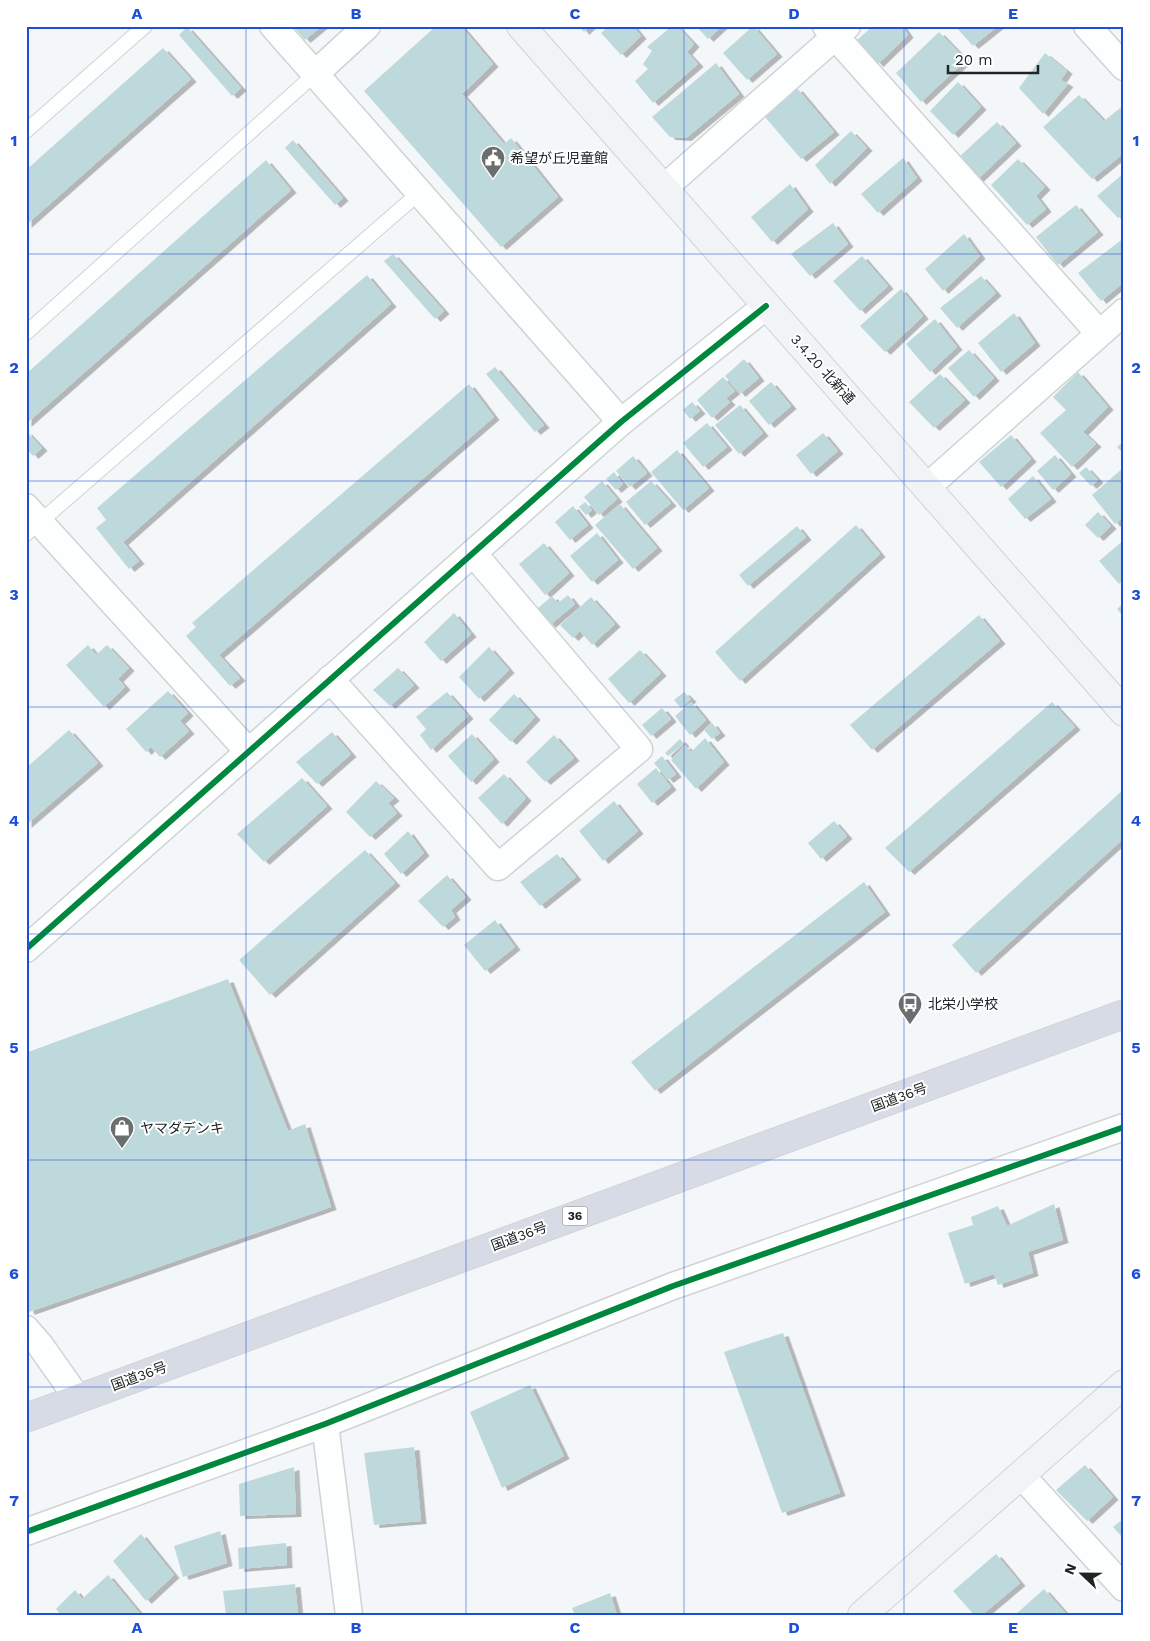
<svg xmlns="http://www.w3.org/2000/svg" width="1150" height="1641" font-family="'Work Sans','Noto Sans JP',sans-serif">
	<style>
		.building { fill: #bed9db; filter: url(#shadow) }
		.lines { fill: none; stroke-linecap: round; stroke-linejoin: round }
		.lane-casing { stroke: #d0d2d4; stroke-width: 16 }
		.street-casing { stroke: #d0d2d4; stroke-width: 29 }
		.secondary-casing { stroke: #d0d2d4; stroke-width: 30 }
		.highway-casing { stroke: #d3d4d5; stroke-width: 30 }
		.lane { stroke: #fdfefe; stroke-width: 14 }
		.street { stroke: #fdfefe; stroke-width: 26 }
		.secondary { stroke: #f1f4f7; stroke-width: 28 }
		.highway { stroke: #d6dbe6; stroke-width: 28 }
		.cycleway-casing { stroke: #fff; stroke-width: 9 }
		.cycleway { stroke: #00873e; stroke-width: 6 }
		.grid { fill: none; stroke: #1d4ed8; stroke-width: 1; stroke-opacity: 0.55 }
		.labels { text-anchor: middle; stroke-width: 4; stroke-linejoin: round; paint-order: stroke }
		.shield { fill: #fff; stroke: #646666; stroke-width: 1 }
		.shield-label { font-size: 12px; font-weight: bold; fill: #212425 }
		.poi-label { font-size: 14px; fill: #212425; stroke: #fff; text-anchor: start }
		.street-label { font-size: 14px; fill: #212425; stroke: #fff }
		.neatline { fill: none; stroke: #1d4ed8; stroke-width: 2 }
		.grid-label { font-size: 16px; text-anchor: middle; font-weight: bold; fill: #1d4ed8 }
	</style>
	<defs>
		<filter id="shadow"><feDropShadow dx="5.5" dy="3" stdDeviation="0" flood-color="#0004"/></filter>
	</defs>
	<rect width="100%" height="100%" fill="#f4f7f9"/>
	<!-- building -->
	<g class="building">
		<polygon points="293,26 322,26 305,40"/>
		<polygon points="436,26 461,26 493,64 462,94 504,144 511,138 558,197 501,247 364,91"/>
		<polygon points="579,26 590,26 584,32"/>
		<polygon points="609,26 633,26 641,36 621,55 601,33"/>
		<polygon points="672,26 677,26 694,44 687,52 698,64 653,103 635,81 648,69 643,64 652,51 647,47"/>
		<polygon points="696,26 722,26 708,39"/>
		<polygon points="753,26 777,54 747,80 723,53"/>
		<polygon points="873,26 902,26 908,35 878,64 857,40"/>
		<polygon points="955,26 998,26 973,46"/>
		<polygon points="187,27 241,88 232,96 179,35"/>
		<polygon points="939,32 966,60 921,102 896,73"/>
		<polygon points="163,48 191,79 26,225 26,170"/>
		<polygon points="1045,53 1067,71 1061,80 1068,84 1043,114 1019,88"/>
		<polygon points="716,63 739,94 686,138 670,137 652,117"/>
		<polygon points="958,82 981,107 953,135 930,111"/>
		<polygon points="797,88 834,132 801,159 765,117"/>
		<polygon points="1079,95 1104,121 1120,108 1124,112 1124,153 1092,179 1043,127"/>
		<polygon points="997,122 1016,143 978,179 959,157"/>
		<polygon points="851,131 867,148 830,184 815,165"/>
		<polygon points="293,140 343,198 335,205 285,148"/>
		<polygon points="903,158 917,178 878,213 861,194"/>
		<polygon points="1018,159 1045,187 1036,196 1046,209 1027,225 991,185"/>
		<polygon points="266,160 291,190 26,424 26,374"/>
		<polygon points="1124,173 1124,213 1118,218 1097,196"/>
		<polygon points="790,184 808,209 772,242 751,217"/>
		<polygon points="1076,205 1098,232 1058,265 1036,237"/>
		<polygon points="833,223 848,244 810,276 791,254"/>
		<polygon points="964,234 980,256 943,291 925,269"/>
		<polygon points="1124,238 1124,282 1101,301 1078,273"/>
		<polygon points="393,254 444,311 435,319 384,261"/>
		<polygon points="862,256 888,286 860,311 833,281"/>
		<polygon points="367,275 391,304 123,542 139,561 129,569 96,528 106,520 97,508"/>
		<polygon points="981,276 996,293 957,328 940,308"/>
		<polygon points="901,289 923,316 885,352 860,326"/>
		<polygon points="1014,313 1035,343 1001,372 978,343"/>
		<polygon points="935,319 957,347 930,372 906,344"/>
		<polygon points="969,350 994,378 974,397 948,368"/>
		<polygon points="744,359 759,378 740,394 725,376"/>
		<polygon points="495,367 544,425 535,432 486,374"/>
		<polygon points="1078,372 1108,407 1083,432 1096,444 1072,467 1040,433 1066,410 1053,397"/>
		<polygon points="940,374 965,400 934,428 909,402"/>
		<polygon points="723,377 735,391 726,398 730,402 712,418 697,400"/>
		<polygon points="771,382 791,406 769,425 749,401"/>
		<polygon points="469,384 494,417 219,655 240,678 230,686 186,636 196,627 192,623"/>
		<polygon points="692,402 700,411 690,419 683,410"/>
		<polygon points="740,405 763,433 739,454 715,425"/>
		<polygon points="707,423 727,447 703,467 683,443"/>
		<polygon points="26,431 42,448 33,456 26,448"/>
		<polygon points="823,433 838,451 811,474 796,455"/>
		<polygon points="1011,435 1031,459 1001,487 979,462"/>
		<polygon points="1124,441 1124,454 1117,447"/>
		<polygon points="677,450 709,488 683,510 651,472"/>
		<polygon points="1055,455 1071,474 1053,490 1037,471"/>
		<polygon points="633,456 647,473 630,487 616,471"/>
		<polygon points="1086,467 1098,480 1091,486 1079,473"/>
		<polygon points="1123,468 1124,517 1115,524 1092,495"/>
		<polygon points="614,472 623,484 616,490 606,479"/>
		<polygon points="1033,476 1051,499 1025,519 1008,499"/>
		<polygon points="602,481 617,499 599,515 584,497"/>
		<polygon points="651,481 671,503 645,525 626,502"/>
		<polygon points="585,502 592,510 586,515 579,507"/>
		<polygon points="620,504 657,548 633,569 595,525"/>
		<polygon points="573,506 588,525 570,540 555,522"/>
		<polygon points="1098,512 1111,526 1098,538 1085,525"/>
		<polygon points="856,525 880,554 740,681 715,652"/>
		<polygon points="797,526 806,537 748,586 739,575"/>
		<polygon points="597,533 618,560 592,582 570,556"/>
		<polygon points="1124,540 1124,579 1119,584 1099,561"/>
		<polygon points="544,543 569,573 545,595 519,564"/>
		<polygon points="568,595 575,604 550,625 537,609 552,596 558,603"/>
		<polygon points="591,597 615,624 592,645 580,631 573,638 560,625"/>
		<polygon points="1124,603 1124,617 1117,609"/>
		<polygon points="454,613 471,634 441,661 424,642"/>
		<polygon points="979,615 1000,641 872,750 850,725"/>
		<polygon points="88,645 96,655 107,645 129,668 118,679 125,687 104,707 66,665"/>
		<polygon points="489,647 509,670 479,699 459,677"/>
		<polygon points="640,650 661,673 629,703 608,679"/>
		<polygon points="398,668 414,685 390,706 373,690"/>
		<polygon points="168,691 188,713 180,721 189,731 160,757 151,747 146,752 126,729"/>
		<polygon points="447,692 468,716 431,750 420,735 426,729 416,717"/>
		<polygon points="684,692 691,699 681,708 674,700"/>
		<polygon points="514,694 535,717 511,742 489,720"/>
		<polygon points="691,702 706,720 690,735 675,716"/>
		<polygon points="1052,702 1075,727 909,872 885,848"/>
		<polygon points="662,708 671,719 651,736 642,725"/>
		<polygon points="712,723 720,733 712,739 704,730"/>
		<polygon points="69,730 98,763 26,825 26,768"/>
		<polygon points="332,732 351,754 317,784 296,762"/>
		<polygon points="472,734 494,759 471,782 448,756"/>
		<polygon points="554,735 574,758 545,782 526,762"/>
		<polygon points="705,738 724,762 696,789 671,760 685,745 691,752"/>
		<polygon points="680,739 684,744 668,756 665,753"/>
		<polygon points="662,756 676,774 668,780 654,763"/>
		<polygon points="656,768 671,787 652,803 637,784"/>
		<polygon points="504,774 526,798 502,824 478,798"/>
		<polygon points="302,778 327,806 264,862 237,834"/>
		<polygon points="376,781 394,798 388,803 397,813 370,837 346,812"/>
		<polygon points="1124,789 1124,838 976,973 952,945"/>
		<polygon points="614,801 638,831 603,861 579,831"/>
		<polygon points="834,821 847,836 821,859 808,843"/>
		<polygon points="408,831 424,853 401,874 384,854"/>
		<polygon points="365,850 395,883 270,995 239,960"/>
		<polygon points="557,854 576,877 540,906 520,882"/>
		<polygon points="447,875 466,897 451,910 455,917 443,927 418,901"/>
		<polygon points="864,882 885,912 655,1091 631,1062"/>
		<polygon points="495,920 515,947 485,971 464,945"/>
		<polygon points="228,979 288,1131 305,1124 331,1207 29,1312 26,1303 26,1048 28,1052"/>
		<polygon points="1054,1204 1063,1240 1028,1252 1033,1273 998,1285 994,1274 965,1284 948,1233 973,1225 971,1217 998,1206 1007,1226"/>
		<polygon points="783,1333 840,1493 782,1513 724,1352"/>
		<polygon points="530,1385 564,1456 502,1488 470,1412"/>
		<polygon points="414,1447 421,1521 374,1525 364,1453"/>
		<polygon points="1085,1465 1113,1497 1087,1521 1056,1490"/>
		<polygon points="294,1467 296,1514 240,1516 239,1484"/>
		<polygon points="1124,1518 1124,1539 1113,1527"/>
		<polygon points="220,1531 227,1563 183,1577 174,1546"/>
		<polygon points="141,1534 174,1575 146,1601 113,1561"/>
		<polygon points="286,1543 287,1565 239,1569 238,1548"/>
		<polygon points="996,1554 1020,1583 982,1615 974,1615 953,1591"/>
		<polygon points="108,1575 141,1615 61,1615 56,1609 75,1590 82,1599"/>
		<polygon points="295,1584 298,1615 226,1615 223,1591"/>
		<polygon points="1044,1589 1067,1615 1015,1615"/>
		<polygon points="610,1593 617,1615 575,1615 572,1608"/>
	</g>
	<g class="lines">
		<defs>
			<g id="lane">
				<polyline points="26,131 145,26"/>
				<polyline points="26,333 315,74"/>
				<polyline points="26,534 419,193"/>
			</g>
			<g id="street">
				<polyline points="273,26 621,422"/>
				<polyline points="826,26 1099,333"/>
				<polyline points="1087,26 1124,67"/>
				<polyline points="315,74 367,26"/>
				<polyline points="664,188 847,26"/>
				<polyline points="927,487 1124,312"/>
				<polyline points="26,507 248,751"/>
				<polyline points="330,679 498,867 639,749 473,553"/>
				<polyline points="26,949 621,422 766,306"/>
				<polyline points="26,1329 40,1345 78,1399"/>
				<polyline points="325,1424 349,1615"/>
				<polyline points="1021,1475 1124,1588"/>
				<polyline points="26,1532 325,1424 673,1286 1124,1127"/>
			</g>
			<g id="secondary">
				<polyline points="521,26 1124,712"/>
				<polyline points="862,1615 1124,1384"/>
			</g>
			<polyline id="highway" points="26,1418 1124,1014"/>
		</defs>
		<!-- lane casing -->
		<use href="#lane" class="lane-casing"/>
		<!-- street casing -->
		<use href="#street" class="street-casing"/>
		<!-- secondary casing -->
		<use href="#secondary" class="secondary-casing"/>
		<!-- highway casing -->
		<use href="#highway" class="highway-casing"/>
		<!-- lane -->
		<use href="#lane" class="lane"/>
		<!-- street -->
		<use href="#street" class="street"/>
		<!-- secondary -->
		<use href="#secondary" class="secondary"/>
		<!-- highway -->
		<use href="#highway" class="highway"/>
		<defs>
			<g id="cycleway">
				<polyline points="26,949 621,422 766,306"/>
				<polyline points="26,1532 325,1424 673,1286 1124,1127"/>
			</g>
		</defs>
		<!-- cycleway casing -->
		<use href="#cycleway" class="cycleway-casing"/>
		<!-- cycleway -->
		<use href="#cycleway" class="cycleway"/>
	</g>
	<!-- grid -->
	<path class="grid" d="M246 26V1615M466 26V1615M684 26V1615M904 26V1615M26 254H1124M26 481H1124M26 707H1124M26 934H1124M26 1160H1124M26 1387H1124"/>
	<!-- icons -->
	<defs>
		<symbol id="civic-pin" viewBox="-11 -11 22 30"><path d="M0 17L-7.5 6A9.5 9.5 0 1 1 7.5 6Z" fill="#6b6e6f" stroke="#fff"/><path d="M-.6-6.5H3V-4.5H.6V-3L4-1V1h2V6H-6V1h2V-1L-.6-3ZM-1.2 2.5V6h2.4V2.5Z" fill="#fff"/></symbol>
		<symbol id="bus-pin" viewBox="-11 -11 22 30"><path d="M0 17L-7.5 6A9.5 9.5 0 1 1 7.5 6Z" fill="#6b6e6f" stroke="#fff"/><path d="M-5-6H5V4H4V6H2V4H-2V6H-4V4H-5ZM-3.5-4V0h7V-4ZM-3.5 1.2v1.5H-2V1.2ZM2 1.2v1.5H3.5V1.2Z" fill="#fff"/></symbol>
		<symbol id="shop-pin" viewBox="-11 -11 22 30"><path d="M0 17L-7.5 6A9.5 9.5 0 1 1 7.5 6Z" fill="#6b6e6f" stroke="#fff"/><path d="M-5-2.5h2.3a2.7 3.5 0 0 1 5.4 0H5L5.5 6h-11ZM-1.5-2.5h3a1.5 2.3 0 0 0-3 0Z" fill="#fff"/></symbol>
	</defs>
	<g fill-rule="evenodd">
		<use href="#civic-pin" x="479" y="144" width="28" height="38"/>
		<use href="#bus-pin" x="896" y="990" width="28" height="38"/>
		<use href="#shop-pin" x="108" y="1114" width="28" height="38"/>
	</g>
	<g class="labels">
		<!-- shield labels -->
		<rect class="shield" x="562.5" y="1206.5" width="25" height="19" rx="4"/>
		<g class="shield-label">
			<text x="575" y="1220">36</text>
		</g>
		<!-- poi labels -->
		<g class="poi-label">
			<text x="510" y="163">希望が丘児童館</text>
			<text x="928" y="1009">北栄小学校</text>
			<text x="140" y="1133">ヤマダデンキ</text>
		</g>
		<!-- street labels -->
		<g class="street-label">
			<text transform="translate(823 369) rotate(48)" y="5">3.4.20 北新通</text>
			<text transform="translate(899 1097) rotate(-20)" y="5">国道36号</text>
			<text transform="translate(519 1236) rotate(-20)" y="5">国道36号</text>
			<text transform="translate(139 1376) rotate(-20)" y="5">国道36号</text>
		</g>
	</g>
	<!-- border -->
	<rect width="1150" height="1641" fill="none" stroke="#ffffff" stroke-width="55"/>
	<!-- north arrow -->
	<g transform="translate(1082 1574) rotate(292)" stroke="#ffffff" stroke-width="4" paint-order="stroke">
	<path d="M0-4L9 19L0 12L-9 19Z" fill="#212425"/>
	<text y="-8" font-size="14" font-weight="bold" text-anchor="middle" fill="#212425">N</text>
	</g>
	<!-- scale -->
	<path d="M948 65v8h90v-8" fill="none" stroke="#212425" stroke-width="2.5"/>
	<text x="955" y="65" font-size="15" fill="#212425" stroke="#ffffff" stroke-width="4" paint-order="stroke">20 m</text>
	<rect x="28" y="28" width="1094" height="1586" class="neatline"/>
	<g class="grid-label">
		<text x="137" y="19">A</text>
		<text x="356" y="19">B</text>
		<text x="575" y="19">C</text>
		<text x="794" y="19">D</text>
		<text x="1013" y="19">E</text>
		<text x="14" y="146">1</text>
		<text x="1136" y="146">1</text>
		<text x="14" y="373">2</text>
		<text x="1136" y="373">2</text>
		<text x="14" y="600">3</text>
		<text x="1136" y="600">3</text>
		<text x="14" y="826">4</text>
		<text x="1136" y="826">4</text>
		<text x="14" y="1053">5</text>
		<text x="1136" y="1053">5</text>
		<text x="14" y="1279">6</text>
		<text x="1136" y="1279">6</text>
		<text x="14" y="1506">7</text>
		<text x="1136" y="1506">7</text>
		<text x="137" y="1633">A</text>
		<text x="356" y="1633">B</text>
		<text x="575" y="1633">C</text>
		<text x="794" y="1633">D</text>
		<text x="1013" y="1633">E</text>
	</g>
</svg>
